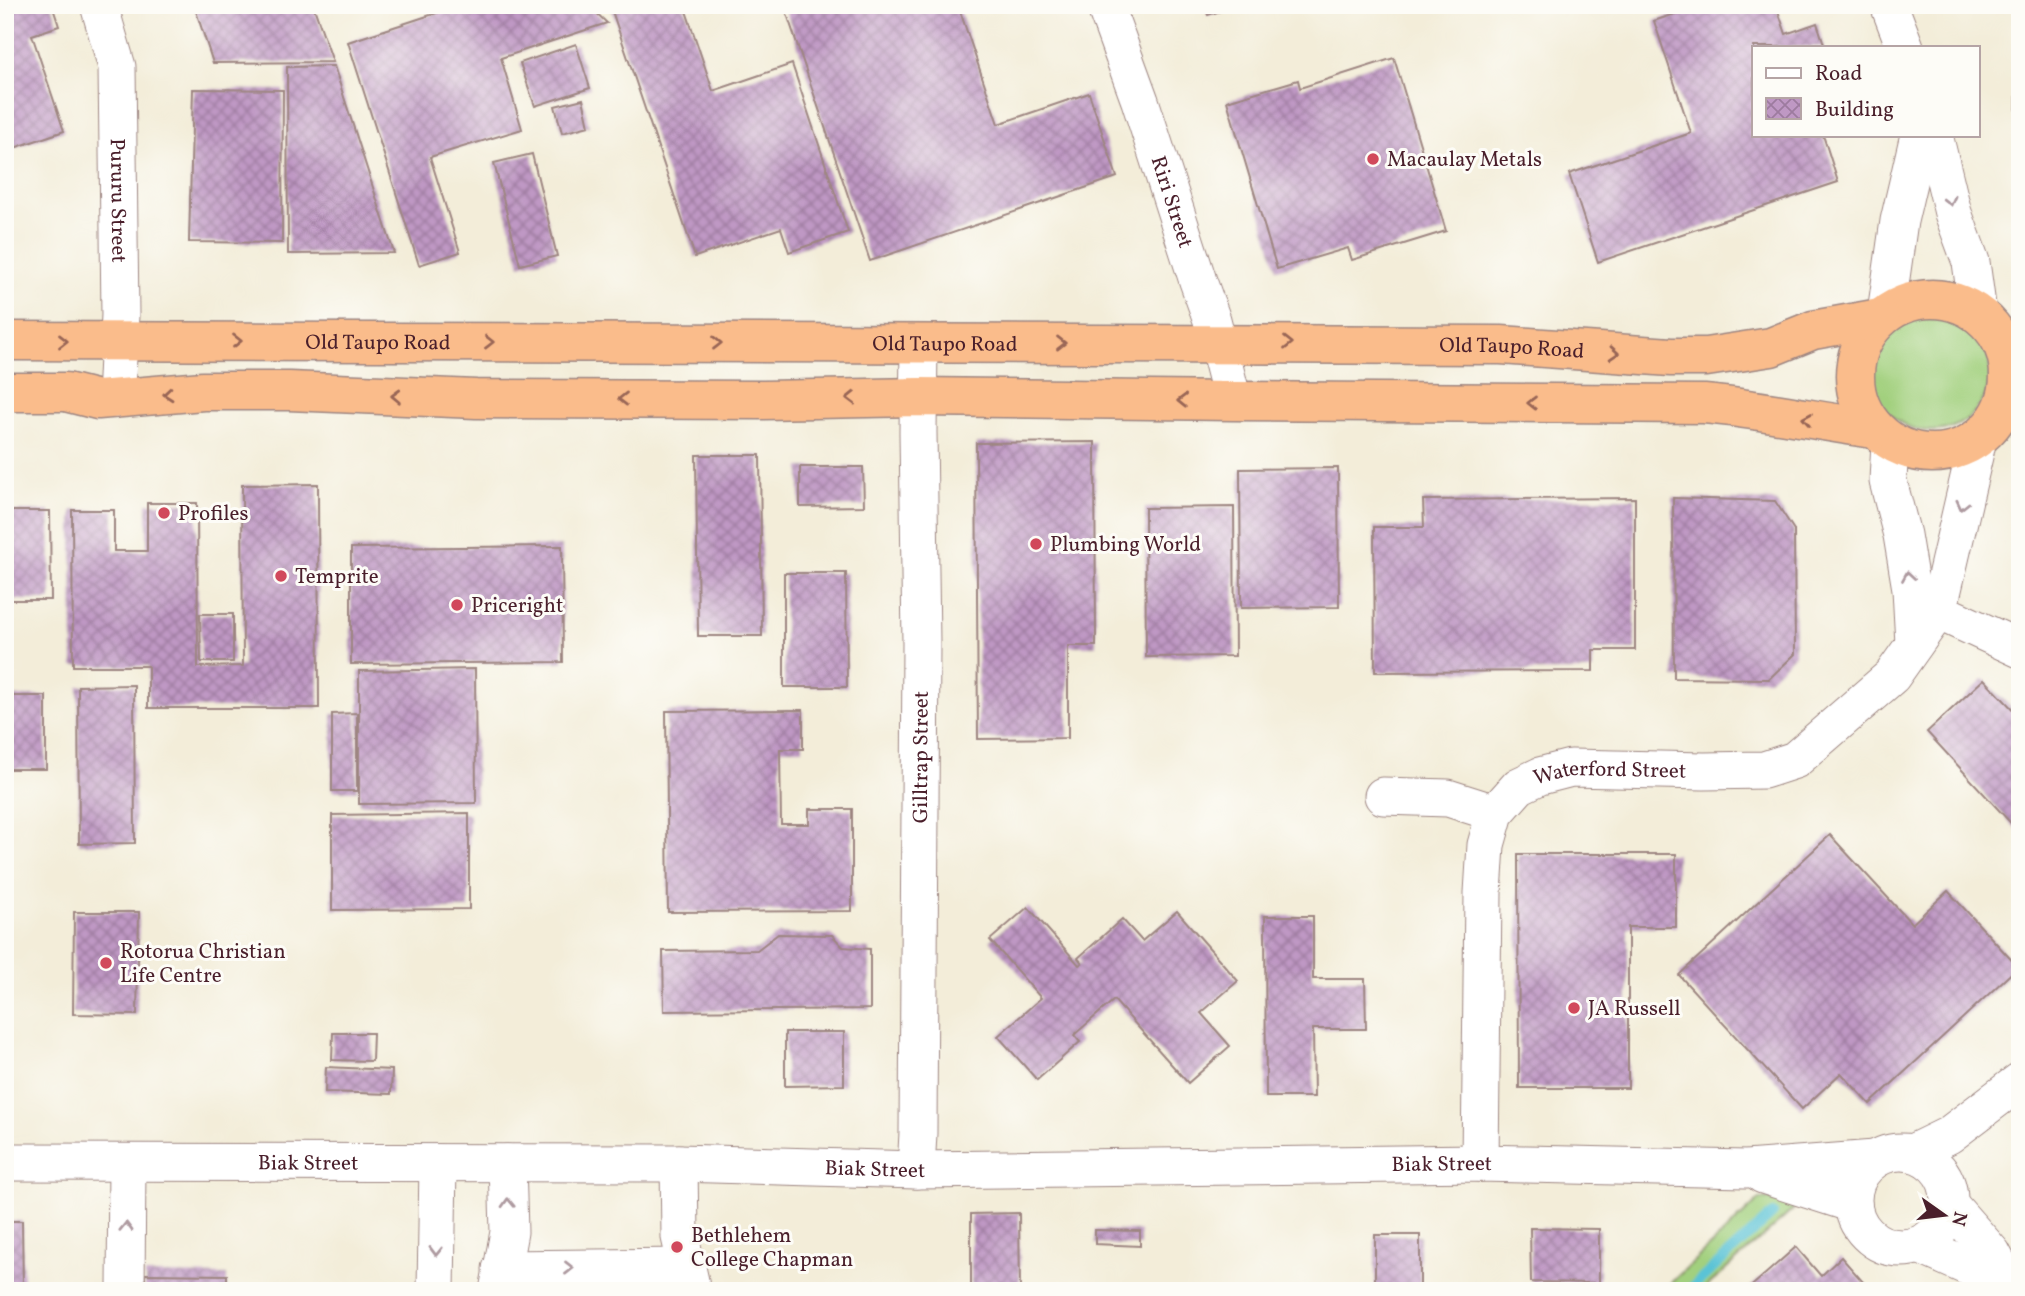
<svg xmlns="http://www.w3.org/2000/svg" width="2025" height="1296" font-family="Vollkorn,serif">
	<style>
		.grass { fill: #a2d07e; stroke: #767854; stroke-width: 2 }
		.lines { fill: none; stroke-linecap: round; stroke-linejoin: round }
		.stream { stroke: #5ac3d6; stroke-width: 10 }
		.building { fill: url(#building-cross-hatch) }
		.minor-casing { stroke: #9e8682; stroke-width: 39 }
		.highway-casing { stroke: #9e8682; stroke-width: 41 }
		.minor { stroke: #fff; stroke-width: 37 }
		.highway { stroke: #fabc8b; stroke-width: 38 }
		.oneway { stroke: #ae9aa0 }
		.oneway2 { stroke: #996656 }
		.poi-dot { fill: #d1495b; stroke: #fdfcf7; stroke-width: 2.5 }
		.labels { text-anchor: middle; stroke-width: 6; stroke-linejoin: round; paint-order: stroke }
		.poi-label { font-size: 21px; fill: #4a1f2b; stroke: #fdfcf7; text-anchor: start }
		.street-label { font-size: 21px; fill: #4a1f2b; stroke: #fdfcf7 }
	</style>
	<defs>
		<pattern id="building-cross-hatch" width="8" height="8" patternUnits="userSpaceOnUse" patternTransform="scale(1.75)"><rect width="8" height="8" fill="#bf98c4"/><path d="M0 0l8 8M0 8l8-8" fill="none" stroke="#9d7b9f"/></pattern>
	</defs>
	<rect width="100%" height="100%" fill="#fdfcf7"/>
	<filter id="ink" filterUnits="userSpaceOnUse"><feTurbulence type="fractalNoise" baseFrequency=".0143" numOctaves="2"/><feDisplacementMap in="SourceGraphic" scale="14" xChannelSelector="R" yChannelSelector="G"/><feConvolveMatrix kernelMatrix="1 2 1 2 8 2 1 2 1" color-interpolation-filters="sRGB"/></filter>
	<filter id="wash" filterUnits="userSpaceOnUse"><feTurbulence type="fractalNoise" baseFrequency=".00686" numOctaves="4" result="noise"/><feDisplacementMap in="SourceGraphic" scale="28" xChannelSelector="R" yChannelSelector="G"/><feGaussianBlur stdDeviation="1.57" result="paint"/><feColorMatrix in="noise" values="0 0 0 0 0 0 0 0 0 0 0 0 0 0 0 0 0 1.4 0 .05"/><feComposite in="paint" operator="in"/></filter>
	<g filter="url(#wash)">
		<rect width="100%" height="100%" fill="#f3edd9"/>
		<!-- grass -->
		<g class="grass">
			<circle cx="1931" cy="372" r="59"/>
			<polygon points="1760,1199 1804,1200 1702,1291 1662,1291"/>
		</g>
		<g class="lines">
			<!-- stream -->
			<polyline class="stream" points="1688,1291 1773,1214"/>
		</g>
		<g id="blocks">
			<!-- building -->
			<g class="building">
				<polygon points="5,5 52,5 59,26 32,35 64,131 5,151"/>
				<polygon points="194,5 313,5 333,62 213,63"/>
				<polygon points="461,5 588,5 607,23 501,58 522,129 430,157 460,252 419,265 348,42"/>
				<polygon points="610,5 684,5 713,91 792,64 848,232 789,252 781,228 695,257"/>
				<polygon points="784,5 958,5 998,124 1089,93 1117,177 870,261"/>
				<polygon points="1204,5 1236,5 1236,6 1208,15"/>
				<polygon points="1701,5 1776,5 1786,34 1817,23 1825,47 1754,47 1754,135 1823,135 1838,182 1598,262 1569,174 1691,133 1654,21"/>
				<polygon points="576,44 590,88 535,106 520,63"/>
				<polygon points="1394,58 1446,231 1352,260 1348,248 1277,269 1227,101 1298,80 1300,88"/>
				<polygon points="334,66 394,253 288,254 287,67"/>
				<polygon points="2017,68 2020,68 2020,131 2016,130"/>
				<polygon points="193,89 283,90 282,243 189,242"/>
				<polygon points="583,99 589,126 562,133 555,106"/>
				<polygon points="532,154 557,256 520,265 494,163"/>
				<polygon points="1095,442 1096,646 1068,646 1068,738 978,739 976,443"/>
				<polygon points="696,455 760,455 762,636 698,636"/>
				<polygon points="800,467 863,467 864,506 800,507"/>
				<polygon points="1338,468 1339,607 1241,608 1240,469"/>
				<polygon points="318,484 319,708 148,708 148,666 73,666 72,510 114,510 114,551 147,551 147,503 197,503 198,667 243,666 242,485"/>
				<polygon points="1635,498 1635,650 1593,650 1593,671 1375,672 1374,527 1424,527 1423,500"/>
				<polygon points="1673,498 1775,501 1794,530 1795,654 1769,679 1674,678"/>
				<polygon points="1234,507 1235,656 1146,657 1145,508"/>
				<polygon points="5,511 50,511 51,600 5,600"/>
				<polygon points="562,546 563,662 351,664 351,548"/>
				<polygon points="784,573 846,573 847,687 784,687"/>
				<polygon points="200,614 233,614 233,662 201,662"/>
				<polygon points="475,669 476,803 359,804 359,671"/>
				<polygon points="1984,679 2020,717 2020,833 1927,732"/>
				<polygon points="134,685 135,843 79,844 78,686"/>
				<rect x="5" y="696" width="41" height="73"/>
				<polygon points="803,710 803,749 780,749 781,824 809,824 809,809 852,809 852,911 668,912 666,711"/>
				<polygon points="357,713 357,791 332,791 332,714"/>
				<polygon points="469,813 469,909 332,910 332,815"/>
				<polygon points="1830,835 1912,924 1948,891 2018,967 1870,1104 1841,1073 1802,1109 1679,975"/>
				<polygon points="1518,854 1676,854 1676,927 1628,927 1628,1088 1519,1088"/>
				<polygon points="1028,907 1079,965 1082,963 1078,958 1122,919 1142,941 1177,911 1238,981 1201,1013 1230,1046 1188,1083 1114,1000 1074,1035 1080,1042 1037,1080 998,1036 1041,998 990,940"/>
				<polygon points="74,912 139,912 137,1015 73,1014"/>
				<polygon points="1265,916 1313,916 1313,979 1365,979 1366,1029 1313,1029 1314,1097 1266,1097"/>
				<polygon points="778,934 832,935 843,947 870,949 870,1009 664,1011 663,951 757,950"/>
				<polygon points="785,1032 844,1032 844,1085 785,1086"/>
				<polygon points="333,1033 373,1033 372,1061 332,1060"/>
				<polygon points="326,1067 392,1070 391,1094 325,1092"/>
				<polygon points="1019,1213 1020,1291 971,1291 971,1214"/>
				<polygon points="5,1221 22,1221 23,1291 5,1291"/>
				<polygon points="1530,1228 1599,1229 1599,1283 1531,1282"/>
				<polygon points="1095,1230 1140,1231 1140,1246 1095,1244"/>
				<rect x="1375" y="1235" width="45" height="56"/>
				<polygon points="1796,1247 1821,1276 1841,1257 1871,1291 1746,1291"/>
				<polygon points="145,1274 227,1275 227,1291 145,1291"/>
			</g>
		</g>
	</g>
	<g filter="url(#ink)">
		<use href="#blocks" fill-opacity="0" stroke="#9e8682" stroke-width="2"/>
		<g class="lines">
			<defs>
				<g id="minor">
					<path id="s1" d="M99 5 117 67 120 315 116 399"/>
					<path id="s2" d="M1105 5 1140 101 1198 281 1212 320 1233 401"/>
					<polyline points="1889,5 1905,47"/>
					<polyline points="1934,135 1953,213 1971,262 1978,313"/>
					<polyline points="1886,313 1899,221 1919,135"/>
					<polyline points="1890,441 1888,481 1902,535 1911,589 1914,644"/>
					<polyline points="1938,611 2020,649"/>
					<polyline points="1383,796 1448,798 1495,813"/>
					<circle cx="1901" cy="1200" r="48"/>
					<polyline points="1912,1153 1949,1135 2020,1081"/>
					<path id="s3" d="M5 1162 679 1163 916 1170 1480 1163 1746 1169 1875 1159"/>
					<polyline points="679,1163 680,1237 692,1290"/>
					<path id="s4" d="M1480 1163 1483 893 1486 845 1495 813 1519 786 1540 776 1571 768 1704 771 1764 770 1795 760 1892 676 1938 611 1978 439"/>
					<path id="s5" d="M916 1170 918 1133 921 643 918 432 919 344"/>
					<polyline points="1763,1175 1853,1204"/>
					<polyline points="1949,1204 1992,1253 2009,1285"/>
					<polyline points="1919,1245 2009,1285 2016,1291"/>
					<polyline points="501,1269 687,1267"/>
					<polyline points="126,1291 127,1163"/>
					<polyline points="436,1291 438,1163"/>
					<polyline points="498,1291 509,1232 507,1163"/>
				</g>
				<g id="highway">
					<circle cx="1932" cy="376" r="77"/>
					<path id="s6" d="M5 341 1501 345 1671 357H1706L1771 347 1813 330 1880 318"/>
					<path d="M5 392H66L98 400 203 391H289L476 399 764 400 919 397 1233 401 1704 404C1761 409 1817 421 1874 429"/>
				</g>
			</defs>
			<!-- minor casing -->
			<use href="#minor" class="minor-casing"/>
			<!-- highway casing -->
			<use href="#highway" class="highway-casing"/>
			<!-- minor -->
			<use href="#minor" class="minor"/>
			<!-- highway -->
			<use href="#highway" class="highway"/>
		</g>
		<!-- one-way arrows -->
		<defs><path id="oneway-chevron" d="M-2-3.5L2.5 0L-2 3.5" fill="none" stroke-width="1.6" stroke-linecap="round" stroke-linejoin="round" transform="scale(1.75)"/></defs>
		<g class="oneway">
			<use href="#oneway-chevron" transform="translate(1950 201) rotate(76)"/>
			<use href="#oneway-chevron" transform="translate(1962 505) rotate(103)"/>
			<use href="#oneway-chevron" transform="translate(1908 576) rotate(-99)"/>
			<use href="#oneway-chevron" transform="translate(508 1203) rotate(-92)"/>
			<use href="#oneway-chevron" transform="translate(126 1227) rotate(-89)"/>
			<use href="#oneway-chevron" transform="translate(436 1251) rotate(91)"/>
			<use href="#oneway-chevron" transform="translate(569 1268)"/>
		</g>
		<g class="oneway2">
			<use href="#oneway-chevron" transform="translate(63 341)"/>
			<use href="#oneway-chevron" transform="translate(237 341)"/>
			<use href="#oneway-chevron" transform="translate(489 342)"/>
			<use href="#oneway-chevron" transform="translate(717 343)"/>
			<use href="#oneway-chevron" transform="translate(1061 343)"/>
			<use href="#oneway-chevron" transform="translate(1288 343)"/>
			<use href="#oneway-chevron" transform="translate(1614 353) rotate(4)"/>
			<use href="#oneway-chevron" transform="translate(168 394) rotate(175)"/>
			<use href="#oneway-chevron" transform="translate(396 396) rotate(-178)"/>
			<use href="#oneway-chevron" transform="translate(851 398) rotate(179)"/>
			<use href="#oneway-chevron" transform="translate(623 399) rotate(-180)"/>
			<use href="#oneway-chevron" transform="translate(1182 401) rotate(-179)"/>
			<use href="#oneway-chevron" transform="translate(1532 403) rotate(-180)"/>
			<use href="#oneway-chevron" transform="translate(1807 419) rotate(-170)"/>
		</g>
	</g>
	<!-- markers -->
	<g class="poi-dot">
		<circle cx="1373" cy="159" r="7"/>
		<circle cx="164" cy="513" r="7"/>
		<circle cx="1036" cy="544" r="7"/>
		<circle cx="281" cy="576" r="7"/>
		<circle cx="457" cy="605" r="7"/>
		<circle cx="106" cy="963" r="7"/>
		<circle cx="1574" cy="1008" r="7"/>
		<circle cx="677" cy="1247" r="7"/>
	</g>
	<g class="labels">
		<!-- poi labels -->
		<g class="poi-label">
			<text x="1387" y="166">Macaulay Metals</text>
			<text x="178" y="520">Profiles</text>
			<text x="1050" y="551">Plumbing World</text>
			<text x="295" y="583">Temprite</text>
			<text x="471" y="612">Priceright</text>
			<text x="120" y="958">Rotorua Christian<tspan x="120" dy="24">Life Centre</tspan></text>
			<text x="1588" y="1015">JA Russell</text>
			<text x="691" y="1242">Bethlehem<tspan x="691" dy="24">College Chapman</tspan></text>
		</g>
		<!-- street labels -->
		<g class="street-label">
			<text dy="7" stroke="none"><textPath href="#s1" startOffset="198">Pururu Street</textPath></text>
			<text dy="7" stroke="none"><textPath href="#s2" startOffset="208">Riri Street</textPath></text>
			<text dy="7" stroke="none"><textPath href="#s6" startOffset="373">Old Taupo Road</textPath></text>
			<text dy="7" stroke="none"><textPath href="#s6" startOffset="940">Old Taupo Road</textPath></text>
			<text dy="7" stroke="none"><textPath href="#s6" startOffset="1507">Old Taupo Road</textPath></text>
			<text dy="7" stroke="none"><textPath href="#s5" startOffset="413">Gilltrap Street</textPath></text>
			<text dy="7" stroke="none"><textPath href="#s4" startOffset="481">Waterford Street</textPath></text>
			<text dy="7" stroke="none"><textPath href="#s3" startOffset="303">Biak Street</textPath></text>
			<text dy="7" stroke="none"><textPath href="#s3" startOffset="1437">Biak Street</textPath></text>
			<text dy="7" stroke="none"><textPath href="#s3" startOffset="870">Biak Street</textPath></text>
		</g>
	</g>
	<!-- margin -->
	<rect width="2025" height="1296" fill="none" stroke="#fdfcf7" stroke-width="28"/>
	<!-- legend -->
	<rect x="1752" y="46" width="228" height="91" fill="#fdfcf7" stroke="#b5a4a5" stroke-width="2"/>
	<rect x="1766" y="68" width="35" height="10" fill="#ffffff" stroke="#b5a4a5" stroke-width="2"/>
	<text x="1815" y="80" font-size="21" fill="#4a1f2b">Road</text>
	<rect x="1766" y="98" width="35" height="21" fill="url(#building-cross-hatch)" stroke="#b5a4a5" stroke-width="2"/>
	<text x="1815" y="116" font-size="21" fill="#4a1f2b">Building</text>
	<!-- north arrow -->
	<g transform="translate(1944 1215) rotate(104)" stroke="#fdfcf7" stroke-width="5" paint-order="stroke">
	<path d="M0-5L12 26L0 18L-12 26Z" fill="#4a1f2b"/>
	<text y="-10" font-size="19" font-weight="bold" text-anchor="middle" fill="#4a1f2b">N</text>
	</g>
</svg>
